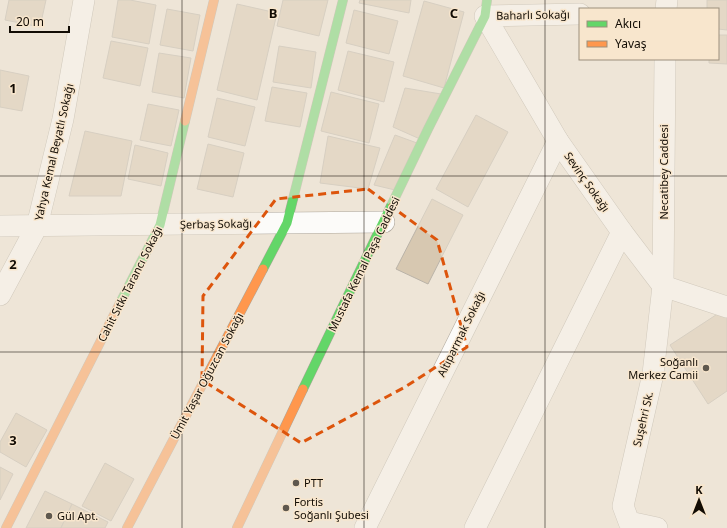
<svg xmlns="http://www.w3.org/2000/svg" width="727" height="528" font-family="'Noto Sans',sans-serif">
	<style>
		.building { fill: #d7c8b1; stroke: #bab3a8 }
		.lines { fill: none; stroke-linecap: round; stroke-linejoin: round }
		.street-casing { stroke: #ada69b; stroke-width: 22 }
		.fast-casing { stroke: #ada69b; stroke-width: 10 }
		.slow-casing { stroke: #ada69b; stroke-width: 10 }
		.street { stroke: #fcfbf9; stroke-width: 21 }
		.fast { stroke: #63d668; stroke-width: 9 }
		.slow { stroke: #ff974d; stroke-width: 9 }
		.marked { fill: none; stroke: #dd550c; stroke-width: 3; stroke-dasharray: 8 5; stroke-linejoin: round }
		.grid { fill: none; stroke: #120c04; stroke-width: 1; stroke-opacity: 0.55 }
		.poi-dot { fill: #5f584e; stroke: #f8e6cd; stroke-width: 1.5 }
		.labels { text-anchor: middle; stroke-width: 3; stroke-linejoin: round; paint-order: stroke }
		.street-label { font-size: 11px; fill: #120c04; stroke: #f8e6cd }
		.poi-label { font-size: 11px; fill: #120c04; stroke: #f8e6cd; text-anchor: start }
		.grid-label { font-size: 13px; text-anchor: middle; font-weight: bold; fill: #120c04; stroke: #f8e6cd; stroke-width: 3; stroke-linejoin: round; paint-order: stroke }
	</style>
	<rect width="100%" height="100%" fill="#eee5d7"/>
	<!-- building -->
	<g class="building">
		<polygon points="9,0 46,0 40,27 5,20"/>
		<polygon points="118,0 130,0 156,5 149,44 112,37"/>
		<polygon points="283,0 328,0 319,36 277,26"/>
		<polygon points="360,0 411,0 409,13 359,3"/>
		<polygon points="707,0 727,0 727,30 718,29 718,9 707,9"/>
		<polygon points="424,1 464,12 444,88 403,76"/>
		<polygon points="237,4 277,13 257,100 217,90"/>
		<polygon points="167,9 200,15 193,51 160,45"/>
		<polygon points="354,10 398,21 389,54 346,43"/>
		<polygon points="718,35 727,35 727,64 709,63 709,59 718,59"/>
		<polygon points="111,41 148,48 140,86 103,78"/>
		<polygon points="279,46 316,52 311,88 273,82"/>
		<polygon points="348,51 394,62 384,102 338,90"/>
		<polygon points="159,53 191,58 184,98 152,92"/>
		<polygon points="0,70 29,76 22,111 0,107"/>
		<polygon points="272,87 307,93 300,127 265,121"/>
		<polygon points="405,88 441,94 420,139 393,127"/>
		<polygon points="331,92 379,104 369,143 321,131"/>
		<polygon points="217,98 255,107 245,146 208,137"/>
		<polygon points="148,104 179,110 171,146 140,140"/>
		<polygon points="476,115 508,132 468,207 436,189"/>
		<polygon points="85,131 132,141 121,196 69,196"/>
		<polygon points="395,135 417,143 395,190 374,185"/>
		<polygon points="328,136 380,148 368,189 320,183"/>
		<polygon points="208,144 244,153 233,197 197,189"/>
		<polygon points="135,145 168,153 161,186 128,179"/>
		<polygon points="432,199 463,215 428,284 396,269"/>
		<polygon points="722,311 727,318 727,391 708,404 670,345"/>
		<polygon points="16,413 47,430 26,467 0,452 0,442"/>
		<polygon points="105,463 134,479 111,521 82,506"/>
		<polygon points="0,467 13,474 0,500"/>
		<polygon points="45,491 72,504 61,528 26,528"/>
		<polygon points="72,504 108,522 105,528 61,528"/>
	</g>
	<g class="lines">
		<defs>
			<g id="street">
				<polyline points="666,9 667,0"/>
				<polyline points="580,14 485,16 558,141 622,232 663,286 727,307"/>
				<polyline points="0,226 384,222"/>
				<polyline points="0,295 37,226 63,119 84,0"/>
				<polyline points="365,528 558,141"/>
				<polyline points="475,528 622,232"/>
				<polyline points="657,528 629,522 623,506 653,374 663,286 665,59"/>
			</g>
			<g id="fast">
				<polyline points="263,269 287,223 343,0"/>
				<polyline points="120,303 160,225 185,121"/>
				<polyline points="303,389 428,129 485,16 487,0"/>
			</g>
			<g id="slow">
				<polyline points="185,121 214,0"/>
				<polyline points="6,528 120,303"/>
				<polyline points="127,528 263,269"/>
				<polyline points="237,528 303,389"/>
			</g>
		</defs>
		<!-- street casing -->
		<use href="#street" class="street-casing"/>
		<!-- fast casing -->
		<use href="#fast" class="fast-casing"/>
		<!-- slow casing -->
		<use href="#slow" class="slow-casing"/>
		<!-- street -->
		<use href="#street" class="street"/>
		<!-- fast -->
		<use href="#fast" class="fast"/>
		<!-- slow -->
		<use href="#slow" class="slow"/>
	</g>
	<!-- marked area -->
	<path d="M0 0H727V528H0ZM368 189 437 240 467 347 405 387 301 443 202 380 203 296 276 199Z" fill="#eee5d7" fill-opacity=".55" fill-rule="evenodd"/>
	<path class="marked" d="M368 189 437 240 467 347 405 387 301 443 202 380 203 296 276 199Z"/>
	<!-- grid -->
	<path class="grid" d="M182 0V528M364 0V528M545 0V528M0 176H727M0 352H727"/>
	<!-- markers -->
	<g class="poi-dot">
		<circle cx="706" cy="368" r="4"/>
		<circle cx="296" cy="483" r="4"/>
		<circle cx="286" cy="508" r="4"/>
		<circle cx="49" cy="516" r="4"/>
	</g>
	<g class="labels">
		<!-- street labels -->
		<g class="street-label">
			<text transform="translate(533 15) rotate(-1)" y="4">Baharlı Sokağı</text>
			<text transform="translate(54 152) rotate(-77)" y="4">Yahya Kemal Beyatlı Sokağı</text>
			<text transform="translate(664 172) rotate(-90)" y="4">Necatibey Caddesi</text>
			<text transform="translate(587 182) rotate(55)" y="4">Sevinç Sokağı</text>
			<text transform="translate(216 224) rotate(-1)" y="4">Şerbaş Sokağı</text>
			<text transform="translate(364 264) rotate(-64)" y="4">Mustafa Kemal Paşa Caddesi</text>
			<text transform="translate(130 284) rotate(-63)" y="4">Cahit Sıtkı Tarancı Sokağı</text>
			<text transform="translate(461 334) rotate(-64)" y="4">Altıparmak Sokağı</text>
			<text transform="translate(207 376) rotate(-62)" y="4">Ümit Yaşar Oğuzcan Sokağı</text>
			<text transform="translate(643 419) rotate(-77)" y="4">Suşehri Sk.</text>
		</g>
		<!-- poi labels -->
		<g class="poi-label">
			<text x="698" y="366" text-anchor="end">Soğanlı<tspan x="698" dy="13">Merkez Camii</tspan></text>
			<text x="304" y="487">PTT</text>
			<text x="294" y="506">Fortis<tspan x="294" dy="13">Soğanlı Şubesi</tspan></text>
			<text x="57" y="520">Gül Apt.</text>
		</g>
	</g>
	<g class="grid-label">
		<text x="273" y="18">B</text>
		<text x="454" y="18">C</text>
		<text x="13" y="93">1</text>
		<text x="13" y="269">2</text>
		<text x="13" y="445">3</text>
	</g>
	<!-- legend -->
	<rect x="579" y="8" width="140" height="52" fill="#f8e6cd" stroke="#9c8f7d"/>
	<rect x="587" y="21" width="20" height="6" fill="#63d668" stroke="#9c8f7d"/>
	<text x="615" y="28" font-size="12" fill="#120c04">Akıcı</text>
	<rect x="587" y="41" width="20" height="6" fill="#ff974d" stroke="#9c8f7d"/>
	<text x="615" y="48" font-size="12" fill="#120c04">Yavaş</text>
	<!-- north arrow -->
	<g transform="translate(699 500)" stroke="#f8e6cd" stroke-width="3" paint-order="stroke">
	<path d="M0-3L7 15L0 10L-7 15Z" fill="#120c04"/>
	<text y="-6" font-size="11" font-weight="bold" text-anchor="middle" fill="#120c04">K</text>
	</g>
	<!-- scale -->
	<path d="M10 26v6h59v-6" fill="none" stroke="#120c04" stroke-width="2"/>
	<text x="16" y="26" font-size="12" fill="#120c04" stroke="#f8e6cd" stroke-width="3" paint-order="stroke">20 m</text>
</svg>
